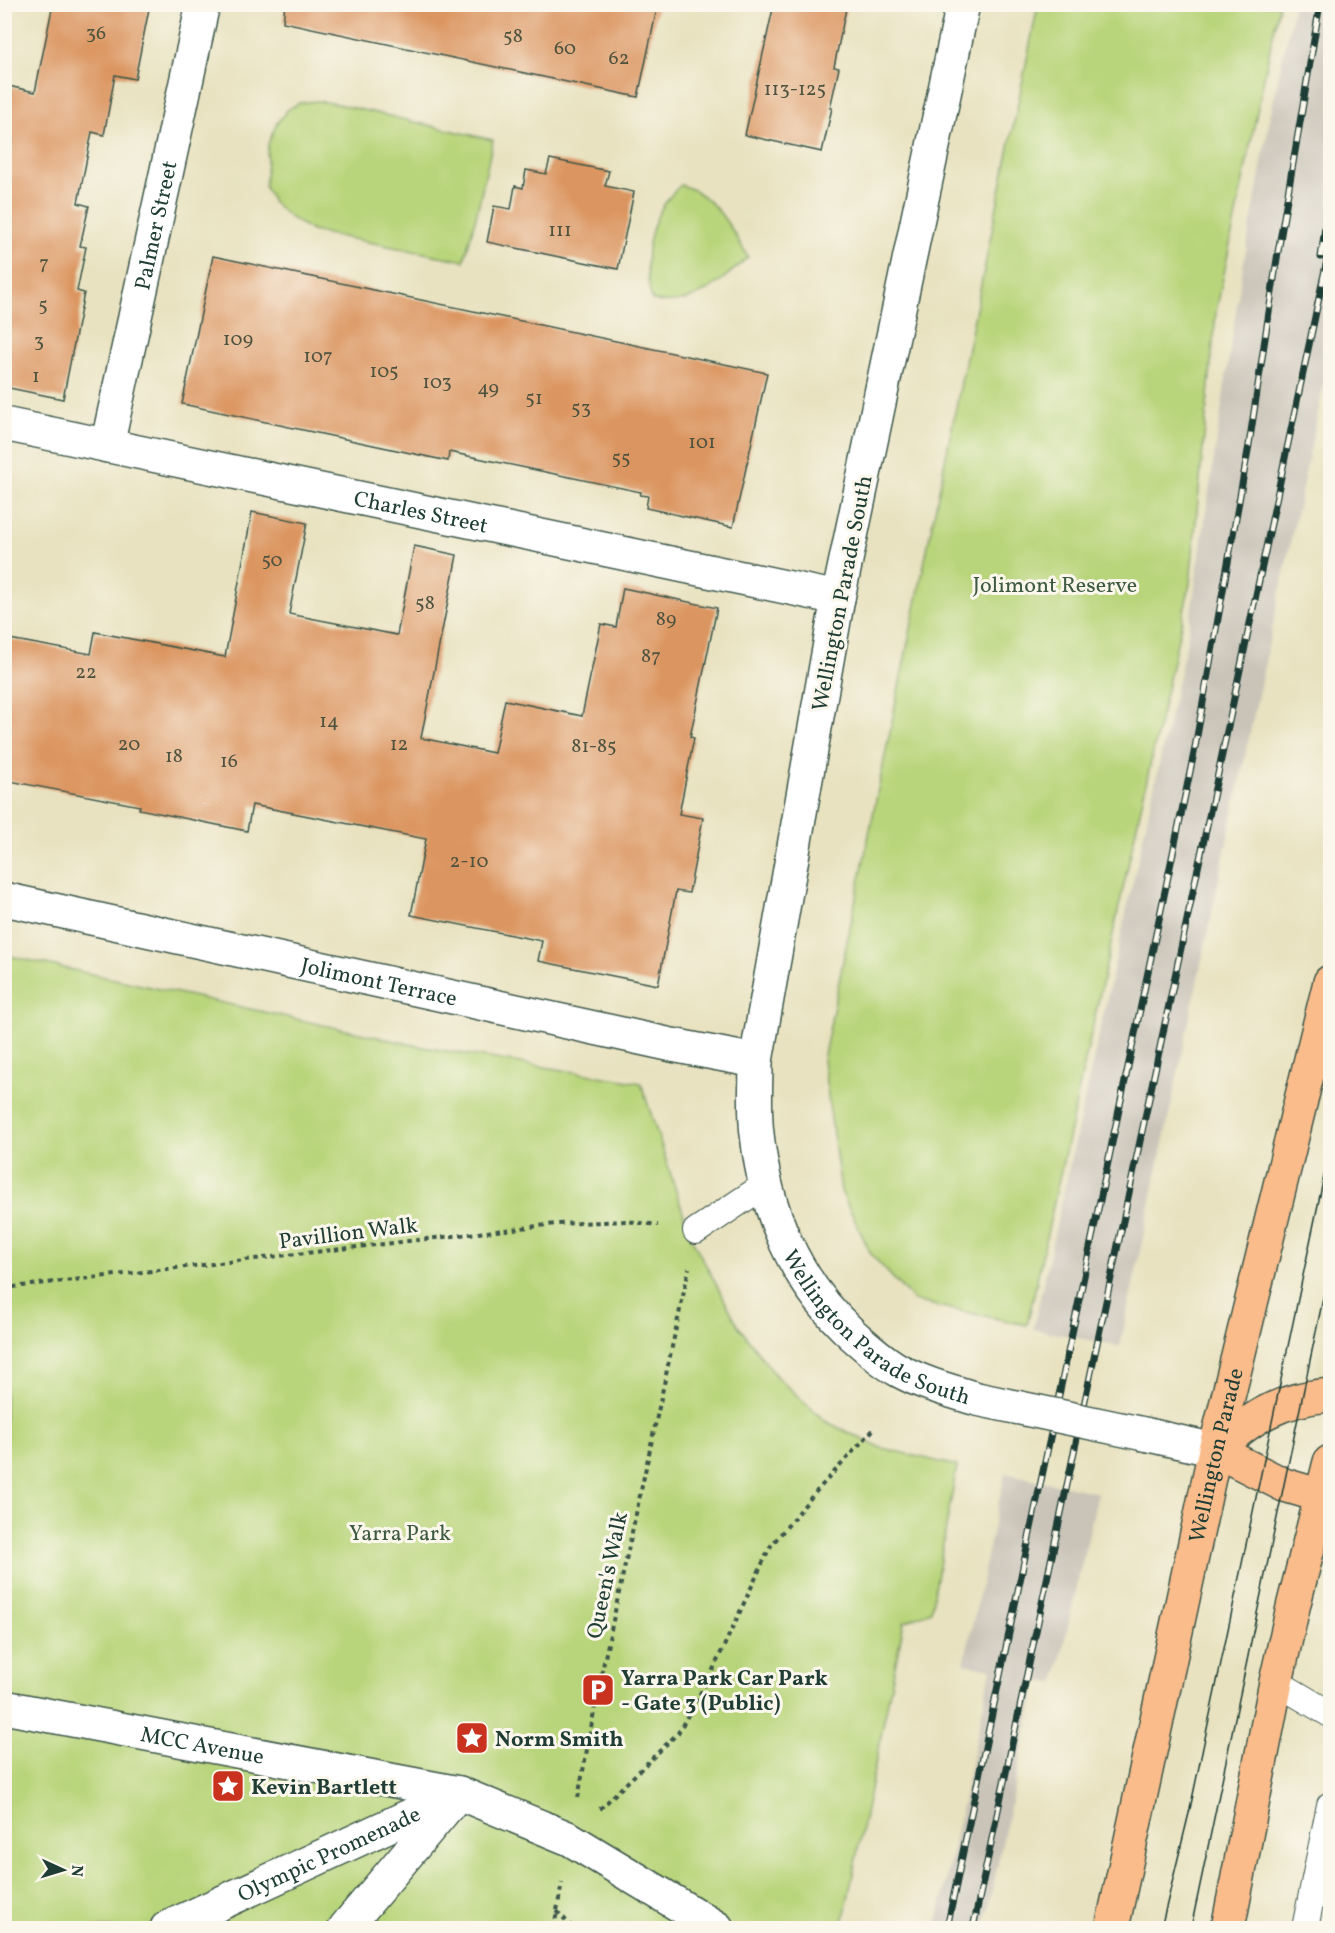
<svg xmlns="http://www.w3.org/2000/svg" width="1335" height="1933" font-family="Vollkorn,serif">
	<style>
		.industrial { fill: #c9c3b8 }
		.green { fill: #b9d57b; stroke: #6c8958; stroke-width: 1.5 }
		.building { fill: #db9560 }
		.lines { fill: none; stroke-linecap: round; stroke-linejoin: round }
		.service-casing { stroke: #3d5649; stroke-width: 28 }
		.pedestrian-casing { stroke: #3d5649; stroke-width: 36 }
		.minor-casing { stroke: #3d5649; stroke-width: 36 }
		.tertiary-casing { stroke: #3d5649; stroke-width: 36 }
		.primary-casing { stroke: #3d5649; stroke-width: 36 }
		.path { stroke: #3d5649; stroke-width: 4; stroke-dasharray: 4.5 4.5; stroke-linecap: butt }
		.service { stroke: #fff; stroke-width: 26 }
		.pedestrian { stroke: #fff; stroke-width: 33 }
		.minor { stroke: #fff; stroke-width: 33 }
		.tertiary { stroke: #fff; stroke-width: 33 }
		.primary { stroke: #fabc8b; stroke-width: 33 }
		.tram { stroke: #1f3d34; stroke-width: 1.5 }
		.rail-casing { stroke: #1f3d34; stroke-width: 7 }
		.rail { stroke: #fbf7ec; stroke-width: 4.5; stroke-dasharray: 14; stroke-linecap: butt }
		.tertiary-bridge-casing { stroke: #3d5649; stroke-width: 36; stroke-linecap: butt }
		.tertiary-bridge { stroke: #fff; stroke-width: 33 }
		.labels { text-anchor: middle; stroke-width: 6; stroke-linejoin: round; paint-order: stroke }
		.number-label { font-size: 20px; fill: #4e533f }
		.street-label { font-size: 22px; fill: #1f3d34; stroke: #fbf7ec }
		.park-label { font-size: 22px; fill: #3e5b42; stroke: #fbf7ec }
		.poi-label { font-size: 22px; font-weight: bold; fill: #1f3d34; stroke: #fbf7ec; text-anchor: start }
	</style>
	<rect width="100%" height="100%" fill="#fbf7ec"/>
	<filter id="ink" filterUnits="userSpaceOnUse"><feTurbulence type="fractalNoise" baseFrequency=".0167" numOctaves="2"/><feDisplacementMap in="SourceGraphic" scale="12" xChannelSelector="R" yChannelSelector="G"/><feConvolveMatrix kernelMatrix="1 2 1 2 8 2 1 2 1" color-interpolation-filters="sRGB"/></filter>
	<filter id="wash" filterUnits="userSpaceOnUse"><feTurbulence type="fractalNoise" baseFrequency=".008" numOctaves="4" result="noise"/><feDisplacementMap in="SourceGraphic" scale="24" xChannelSelector="R" yChannelSelector="G"/><feGaussianBlur stdDeviation="1.35" result="paint"/><feColorMatrix in="noise" values="0 0 0 0 0 0 0 0 0 0 0 0 0 0 0 0 0 1.4 0 .05"/><feComposite in="paint" operator="in"/></filter>
	<g filter="url(#wash)">
		<rect width="100%" height="100%" fill="#e8e2c0"/>
		<!-- industrial -->
		<g class="industrial">
			<polygon points="1294,4 1330,5 1330,356 1120,1346 1033,1329 1187,640 1240,284 1271,112"/>
			<polygon points="1005,1473 1098,1493 1055,1683 1037,1681 984,1928 936,1928 991,1669 964,1664"/>
		</g>
		<!-- green -->
		<g class="green">
			<polygon points="1038,5 1279,5 1216,312 1190,584 1027,1325 914,1301 871,1254 841,1191 823,1060"/>
			<polygon points="317,101 333,103 493,140 477,213 464,261 312,231 288,216 273,202 265,187 268,144 277,123 287,110 299,103"/>
			<path d="M681 185C715 195 731 228 748 257 723 280 690 311 652 300 641 259 648 214 681 185Z"/>
			<polygon points="5,955 423,1047 641,1083 691,1237 739,1327 776,1376 825,1421 878,1447 957,1466 931,1611 904,1622 842,1928 5,1928"/>
		</g>
		<g id="blocks">
			<!-- building -->
			<g class="building">
				<polygon points="53,4 150,4 135,79 115,75 104,135 92,132 78,203 89,206 80,246 86,247 77,291 84,293 63,399 4,387 4,85 35,92"/>
				<polygon points="285,4 658,4 638,97 283,22"/>
				<polygon points="774,4 847,4 834,67 839,68 830,108 832,108 822,152 745,135"/>
				<polygon points="550,159 609,171 605,186 634,192 618,269 487,242 494,206 511,209 515,186 523,188 526,170 546,174"/>
				<polygon points="213,256 767,373 733,527 646,508 648,496 640,495 641,492 449,452 448,461 182,404"/>
				<polygon points="252,512 307,523 289,614 397,635 414,546 457,555 421,738 494,753 505,700 582,716 601,624 616,627 623,588 717,608 690,737 694,738 679,814 703,818 689,893 676,891 658,985 538,961 542,941 411,915 426,839 252,805 247,831 139,809 140,806 4,780 4,638 91,654 95,632 225,657"/>
			</g>
		</g>
	</g>
	<g filter="url(#ink)">
		<use href="#blocks" fill-opacity="0" stroke="#3d5649" stroke-width="1.5"/>
		<g class="lines">
			<defs>
				<g id="service">
					<polyline points="696,1231 765,1185"/>
					<polyline points="1276,1682 1330,1714"/>
					<polyline points="1305,1928 1330,1805"/>
				</g>
				<g id="pedestrian">
					<path id="s1" d="M4 1707 459 1793 570 1839 717 1928"/>
					<path id="s2" d="M167 1928 459 1793"/>
					<polyline points="345,1928 452,1801"/>
				</g>
				<g id="minor">
					<path id="s3" d="M4 424 838 598"/>
					<path id="s4" d="M107 446 203 4"/>
					<path id="s5" d="M4 899 672 1045 756 1061"/>
				</g>
				<g id="tertiary">
					<path id="s6" d="M963 4 838 598 756 1061C756 1085 754 1110 757 1134 765 1211 795 1282 853 1335 868 1348 883 1362 900 1371 924 1384 951 1391 977 1399"/>
					<polyline points="1144,1434 1215,1450"/>
				</g>
				<g id="primary">
					<path d="M1322 1496 1284 1485 1215 1450C1252 1417 1279 1399 1330 1395"/>
					<path id="s7" d="M1112 1928 1215 1450 1330 982"/>
					<polyline points="1228,1928 1276,1682 1294,1603 1330,1462"/>
				</g>
			</defs>
			<!-- service casing -->
			<use href="#service" class="service-casing"/>
			<!-- pedestrian casing -->
			<use href="#pedestrian" class="pedestrian-casing"/>
			<!-- minor casing -->
			<use href="#minor" class="minor-casing"/>
			<!-- tertiary casing -->
			<use href="#tertiary" class="tertiary-casing"/>
			<!-- primary casing -->
			<use href="#primary" class="primary-casing"/>
			<!-- path -->
			<g class="path">
				<polyline points="4,1288 556,1224 626,1221 658,1225"/>
				<polyline points="578,1798 598,1690 689,1268"/>
				<polyline points="600,1809 678,1733 712,1672 770,1547 813,1495 873,1430"/>
				<polyline points="557,1911 573,1928"/>
				<polyline points="554,1928 562,1882"/>
			</g>
			<!-- service -->
			<use href="#service" class="service"/>
			<!-- pedestrian -->
			<use href="#pedestrian" class="pedestrian"/>
			<!-- minor -->
			<use href="#minor" class="minor"/>
			<!-- tertiary -->
			<use href="#tertiary" class="tertiary"/>
			<!-- primary -->
			<use href="#primary" class="primary"/>
			<!-- tram -->
			<g class="tram">
				<polyline points="1161,1928 1190,1809 1330,1148"/>
				<polyline points="1191,1928 1330,1265"/>
			</g>
			<defs>
				<g id="rail">
					<polyline points="1321,257 1330,190"/>
					<polyline points="947,1928 1194,753 1249,445 1278,252 1320,4"/>
					<polyline points="973,1928 1330,246"/>
				</g>
			</defs>
			<!-- rail casing -->
			<use href="#rail" class="rail-casing"/>
			<!-- rail -->
			<use href="#rail" class="rail"/>
			<defs>
				<polyline id="tertiary-bridge" points="977,1399 1144,1434"/>
			</defs>
			<!-- tertiary-bridge casing -->
			<use href="#tertiary-bridge" class="tertiary-bridge-casing"/>
			<!-- tertiary-bridge -->
			<use href="#tertiary-bridge" class="tertiary-bridge"/>
		</g>
	</g>
	<!-- icons -->
	<defs>
		<symbol id="parking-square" viewBox="-11 -11 22 22"><rect x="-9" y="-9" width="18" height="18" rx="4" fill="#c8321e" stroke="#fbf7ec"/><path d="M-3.5-5.5H1a3.5 3.5 0 0 1 0 7H-1V5.5H-3.5ZM-1-3.4V-.6H.8a1.4 1.4 0 0 0 0-2.8Z" fill="#fff"/></symbol>
		<symbol id="sight-square" viewBox="-11 -11 22 22"><rect x="-9" y="-9" width="18" height="18" rx="4" fill="#c8321e" stroke="#fbf7ec"/><path d="M0-6L1.8-2.2L6-1.7L2.9 1.2L3.7 5.4L0 3.3L-3.7 5.4L-2.9 1.2L-6-1.7L-1.8-2.2Z" fill="#fff"/></symbol>
	</defs>
	<g fill-rule="evenodd">
		<use href="#parking-square" x="579" y="1671" width="38" height="38"/>
		<use href="#sight-square" x="453" y="1719" width="38" height="38"/>
		<use href="#sight-square" x="209" y="1767" width="38" height="38"/>
	</g>
	<g class="labels">
		<!-- number labels -->
		<g class="number-label">
			<text x="96" y="39">36</text>
			<text x="513" y="42">58</text>
			<text x="565" y="54">60</text>
			<text x="619" y="64">62</text>
			<text x="795" y="95">113-125</text>
			<text x="560" y="236">111</text>
			<text x="44" y="269">7</text>
			<text x="43" y="311">5</text>
			<text x="238" y="345">109</text>
			<text x="39" y="347">3</text>
			<text x="318" y="362">107</text>
			<text x="384" y="377">105</text>
			<text x="36" y="382">1</text>
			<text x="437" y="388">103</text>
			<text x="488" y="394">49</text>
			<text x="534" y="404">51</text>
			<text x="581" y="414">53</text>
			<text x="702" y="448">101</text>
			<text x="621" y="464">55</text>
			<text x="272" y="566">50</text>
			<text x="425" y="609">58</text>
			<text x="666" y="625">89</text>
			<text x="651" y="662">87</text>
			<text x="86" y="678">22</text>
			<text x="329" y="727">14</text>
			<text x="129" y="750">20</text>
			<text x="399" y="750">12</text>
			<text x="594" y="752">81-85</text>
			<text x="174" y="762">18</text>
			<text x="229" y="767">16</text>
			<text x="469" y="867">2-10</text>
		</g>
		<!-- street labels -->
		<g class="street-label">
			<text dy="8" stroke="none"><textPath href="#s4" startOffset="226">Palmer Street</textPath></text>
			<text dy="8" stroke="none"><textPath href="#s3" startOffset="426">Charles Street</textPath></text>
			<text transform="translate(841 593) rotate(-79)" y="8">Wellington Parade South</text>
			<text dy="8" stroke="none"><textPath href="#s5" startOffset="384">Jolimont Terrace</textPath></text>
			<text transform="translate(348 1232) rotate(-7)" y="8">Pavillion Walk</text>
			<text dy="8" stroke="none"><textPath href="#s6" startOffset="1392">Wellington Parade South</textPath></text>
			<text dy="8" stroke="none"><textPath href="#s7" startOffset="484">Wellington Parade</textPath></text>
			<text transform="translate(606 1575) rotate(-78)" y="8">Queen's Walk</text>
			<text dy="8" stroke="none"><textPath href="#s1" startOffset="202">MCC Avenue</textPath></text>
			<text dy="8" stroke="none"><textPath href="#s2" startOffset="178">Olympic Promenade</textPath></text>
		</g>
		<!-- park labels -->
		<g class="park-label">
			<text x="1055" y="592">Jolimont Reserve</text>
			<text x="400" y="1540">Yarra Park</text>
		</g>
		<!-- poi labels -->
		<g class="poi-label">
			<text x="621" y="1685">Yarra Park Car Park<tspan x="621" dy="25">- Gate 3 (Public)</tspan></text>
			<text x="495" y="1746">Norm Smith</text>
			<text x="251" y="1794">Kevin Bartlett</text>
		</g>
	</g>
	<!-- margin -->
	<rect width="1335" height="1933" fill="none" stroke="#fbf7ec" stroke-width="24"/>
	<!-- north arrow -->
	<g transform="translate(63 1870) rotate(94)" stroke="#fbf7ec" stroke-width="4.5" paint-order="stroke">
	<path d="M0-4.5L10 22L0 15L-10 22Z" fill="#1f3d34"/>
	<text y="-9" font-size="16" font-weight="bold" text-anchor="middle" fill="#1f3d34">N</text>
	</g>
</svg>
